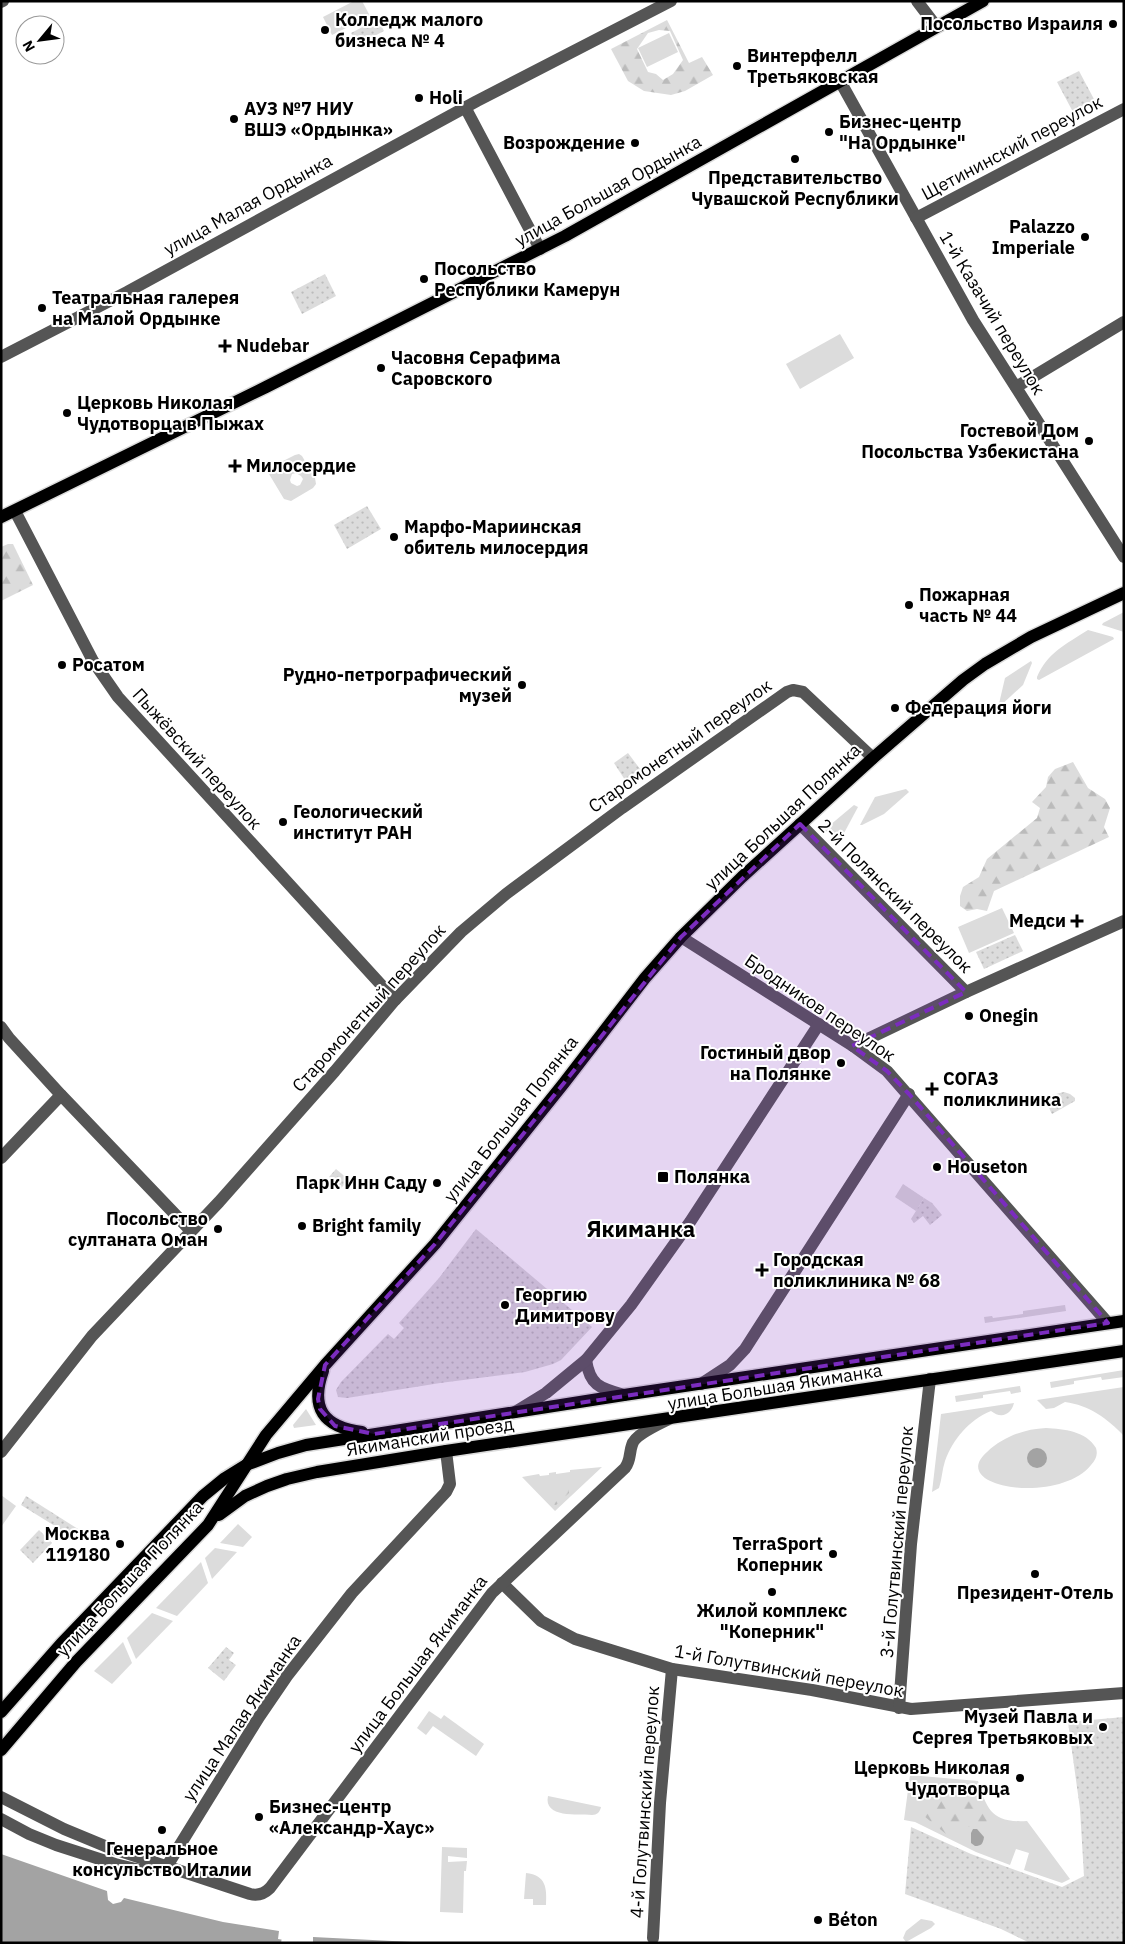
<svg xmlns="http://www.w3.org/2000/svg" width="1125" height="1944" font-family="'IBM Plex Sans',sans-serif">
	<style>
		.grass { fill: #dcdcdc; fill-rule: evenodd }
		.forest { fill: url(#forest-firs); fill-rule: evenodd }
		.park { fill: url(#park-dots) }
		.water { fill: #a3a3a3 }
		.pier { fill: #fff }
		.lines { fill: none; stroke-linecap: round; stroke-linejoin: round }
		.major-casing { stroke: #dbdbdb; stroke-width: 15 }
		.minor { stroke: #555; stroke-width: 12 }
		.major { stroke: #000; stroke-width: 12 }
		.marked { fill: #7b2cbf; fill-opacity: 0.2; stroke: #7b2cbf; stroke-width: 4; stroke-dasharray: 10 6; stroke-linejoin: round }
		.poi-dot { fill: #000; stroke: #fff; stroke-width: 2 }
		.labels { text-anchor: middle; stroke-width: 4; stroke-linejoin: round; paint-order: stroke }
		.poi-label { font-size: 18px; font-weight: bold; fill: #000; stroke: #fff; text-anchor: start }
		.street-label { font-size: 18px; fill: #000; stroke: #fff }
		.district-label { font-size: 22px; font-weight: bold; fill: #000; stroke: #fff }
	</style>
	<defs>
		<pattern id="forest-firs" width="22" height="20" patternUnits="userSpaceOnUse" patternTransform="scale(1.25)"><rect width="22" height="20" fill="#dcdcdc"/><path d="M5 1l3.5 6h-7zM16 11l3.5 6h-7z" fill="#bbb"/></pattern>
		<pattern id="park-dots" width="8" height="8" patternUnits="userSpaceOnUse" patternTransform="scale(1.25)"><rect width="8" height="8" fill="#dcdcdc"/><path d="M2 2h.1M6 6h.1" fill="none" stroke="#bbb" stroke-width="1.8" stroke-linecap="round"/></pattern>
	</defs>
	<rect width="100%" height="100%" fill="#fff"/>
	<!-- grass -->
	<g class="grass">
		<polygon points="354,1 362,1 370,16 332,35 323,17"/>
		<polygon points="669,33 678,52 647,67 638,48"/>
		<polygon points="840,334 854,358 800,389 786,364"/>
		<path d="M299 454 302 456 315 478 316 484 313 488 291 501 284 499 269 474 271 467 295 455ZM296 473 301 476 303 479 300 485 297 486 291 483 290 480 292 474Z"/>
		<polygon points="1124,612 1124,632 1102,625 1103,623"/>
		<path d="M1088 630 1113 637 1114 639 1039 680 1037 679V677C1047 653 1066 644 1088 630Z"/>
		<polygon points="1031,661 1032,663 1023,685 998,708 1005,678"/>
		<polygon points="906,789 909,792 884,814 862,825 860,825 875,797"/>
		<polygon points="854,805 858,807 843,835 823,831"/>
		<polygon points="1002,908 1014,933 969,953 958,927"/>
		<polygon points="903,1184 924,1198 916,1211 895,1197"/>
		<polygon points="1065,1305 1066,1311 985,1323 984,1317 992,1316 993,1318 1023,1314 1023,1311"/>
		<polygon points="1124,1370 1124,1377 1102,1380 1101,1377 1074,1381 1074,1384 1051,1388 1050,1382"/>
		<polygon points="1020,1386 1021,1392 1011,1394 1010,1391 983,1395 983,1398 956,1402 955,1396"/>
		<path d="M1124 1387V1436C1108 1419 1089 1405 1065 1402L1054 1408 1046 1409 1037 1400Z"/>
		<path d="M1014 1403C1011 1415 1001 1419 991 1411 969 1420 953 1439 945 1461 942 1470 942 1479 939 1488L932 1492 941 1414Z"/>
		<polygon points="306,1409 316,1425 294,1428 293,1425"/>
		<path d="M1046 1428C1064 1429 1086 1431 1096 1448 1098 1455 1096 1459 1091 1465 1059 1505 946 1488 987 1452 1003 1437 1024 1429 1046 1428Z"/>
		<polygon points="602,1467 555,1511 522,1477 539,1474 540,1476 549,1475 549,1473 556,1472 556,1474 570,1472 570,1470"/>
		<polygon points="1,1495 16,1506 1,1527"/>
		<polygon points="238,1524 252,1537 243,1547 220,1543"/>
		<polygon points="215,1548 237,1552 212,1579 205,1558"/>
		<polygon points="201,1562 208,1583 177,1616 156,1608"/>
		<polygon points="152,1613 173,1621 136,1659 127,1638"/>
		<polygon points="123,1642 132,1663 112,1684 94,1671"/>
		<polygon points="429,1711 441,1719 444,1715 484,1744 476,1756 433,1726 426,1735 417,1728"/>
		<path d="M910 1775 978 1781C987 1810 992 1823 1027 1821L1070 1879 1062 1883 1024 1870 1029 1853 1016 1849 1010 1865 976 1852 915 1822 904 1820Z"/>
		<path d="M548 1796 601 1807C600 1812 597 1815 592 1815 578 1814 543 1818 548 1796Z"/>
		<polygon points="442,1847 467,1848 467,1858 448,1856 448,1862 467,1861 466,1871 464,1871 463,1913 440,1912"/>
		<path d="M526 1873C546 1875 547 1888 546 1905H533V1899H524Z"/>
		<polygon points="921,1919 932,1921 935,1924 931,1928 906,1942 903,1938 906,1931"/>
	</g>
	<!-- forest -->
	<g class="forest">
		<path d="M667 20 689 63 702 57 713 75 685 91 671 95 644 91 628 81 611 49ZM659 30 670 31 683 60 673 74 663 80 656 74 648 72 637 49 648 33Z"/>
		<polygon points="8,544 13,544 33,585 1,601 1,547"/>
		<polygon points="1073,762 1088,788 1105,799 1110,808 1104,827 1109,837 994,891 987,911 977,909 967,911 960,906 960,896 963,887 979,877 987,859 1037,818 1040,808 1032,802 1046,787 1048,777 1055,769"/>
		<polygon points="563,1483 569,1487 569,1493 556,1505 552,1504 549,1498 556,1487"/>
		<path d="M953 1785 974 1790 983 1809 992 1819 989 1826 965 1827 954 1834H946L924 1816 922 1813C924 1802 941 1787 953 1785Z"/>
	</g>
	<!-- park -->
	<g class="park">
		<polygon points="378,19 384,31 357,45 351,33"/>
		<polygon points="1079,71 1095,101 1073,112 1057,82"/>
		<polygon points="325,274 336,296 302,314 291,292"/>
		<polygon points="367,506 381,529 347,549 334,525"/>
		<polygon points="628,753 640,769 625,780 614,763"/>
		<polygon points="1015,935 1023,951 984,969 976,952"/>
		<path d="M1064 1092 1070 1094 1075 1098V1101L1052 1114C1048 1107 1047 1102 1052 1095Z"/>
		<polygon points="336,1169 349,1180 341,1188 329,1177"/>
		<polygon points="924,1198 932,1203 942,1215 930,1225 923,1216 914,1223 911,1219"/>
		<polygon points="476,1229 592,1327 561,1360 553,1364 525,1372 440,1383 347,1398 338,1397 336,1390 341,1382 388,1334 394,1339 404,1328 399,1323 439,1278"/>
		<polygon points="26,1496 78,1529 71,1536 21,1505"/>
		<polygon points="39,1530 52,1543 33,1563 20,1550"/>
		<polygon points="226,1647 234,1653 229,1660 236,1665 224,1681 208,1668"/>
		<polygon points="1124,1717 1124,1943 1030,1943 1001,1929 905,1894 911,1827 971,1854 1062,1887 1084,1876 1080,1809 1068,1722"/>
	</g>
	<!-- water -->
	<g class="water">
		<circle cx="1037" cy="1458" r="10"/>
		<path d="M973 1829H977L984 1837C983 1844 981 1846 975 1846L971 1843V1833Z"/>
		<polygon points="1,1854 107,1891 108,1900 113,1904 121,1902 124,1898 223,1922 279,1931 278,1939 303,1943 1,1943"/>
		<polygon points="313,1937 432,1943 313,1943"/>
	</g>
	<!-- pier -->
	<polygon class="pier" points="282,1937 303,1940 305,1943 281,1943"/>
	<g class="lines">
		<defs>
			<g id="major">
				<polyline points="1,517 266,387 565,236 983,1"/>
				<path d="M323 1371C310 1408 323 1427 362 1432"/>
				<polyline points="219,1515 245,1496 267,1486 287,1479 317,1472 446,1451 1124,1351"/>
				<polyline points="1,1712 61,1644 203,1496 225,1478 246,1465 278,1453 306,1445 624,1395 1124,1321"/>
				<polyline points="1,1750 76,1662 208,1525 266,1435 325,1365 435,1244 564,1083 645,978 681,937 742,877 873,758 963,680 985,664 1031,637 1124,593"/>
			</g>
		</defs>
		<!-- major casing -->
		<use href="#major" class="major-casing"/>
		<!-- minor -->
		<g class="minor">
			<polyline points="917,1 936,26"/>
			<polyline points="1,2 3,1"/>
			<polyline points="840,81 973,320 1124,557"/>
			<polyline points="465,107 540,249"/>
			<polyline points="916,218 1124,109"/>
			<polyline points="1,357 127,292 477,101 671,1"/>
			<polyline points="1016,387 1124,322"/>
			<polyline points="15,511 93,661 118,697 395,1000"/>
			<polyline points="800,824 966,992"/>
			<polyline points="681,937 853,1046 887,1071 1108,1323"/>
			<polyline points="1,1027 9,1038 61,1095 191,1231"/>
			<polyline points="853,1046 966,992 1124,921"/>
			<polyline points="1,1158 61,1095"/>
			<path d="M586 1360C590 1386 600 1388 624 1395"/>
			<polyline points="701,1384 730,1365 745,1349 909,1094"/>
			<polyline points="515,1412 546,1393 586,1360 631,1305 690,1222 819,1024"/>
			<polyline points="1,1452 92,1336 219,1202 335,1071 395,1000 461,932 506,894 622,808 787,692 793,690 803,692 873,758"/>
			<polyline points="502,1583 541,1621 575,1639 672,1669 812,1690 911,1709 1124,1693"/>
			<polyline points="899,1708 911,1544 930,1379"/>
			<path d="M1 1797 64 1829 105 1846 250 1894C258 1896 264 1894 270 1888L492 1593 625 1468C631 1460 629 1453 632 1445 634 1435 659 1424 669 1419"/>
			<polyline points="1,1819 29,1834 56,1845 115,1864 140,1870 166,1866"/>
			<polyline points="167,1866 259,1717 287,1676 352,1593 446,1492 450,1484 446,1451"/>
			<polyline points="653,1938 660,1803 672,1669"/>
		</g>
		<!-- major -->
		<use href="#major" class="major"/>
	</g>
	<!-- marked area -->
	<path class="marked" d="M800 824 966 992 852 1046 887 1071 909 1094 1108 1323 374 1434 335 1426 320 1409 318 1399 325 1365 435 1244 681 937Z"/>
	<!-- markers -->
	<g class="poi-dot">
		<circle cx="1113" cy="24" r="5"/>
		<circle cx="325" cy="30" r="5"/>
		<circle cx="737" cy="66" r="5"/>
		<circle cx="419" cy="98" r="5"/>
		<circle cx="234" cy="119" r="5"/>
		<circle cx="829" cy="132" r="5"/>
		<circle cx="635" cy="143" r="5"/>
		<circle cx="795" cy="159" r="5"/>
		<circle cx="1085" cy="237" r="5"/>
		<circle cx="424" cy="279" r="5"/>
		<circle cx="42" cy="308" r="5"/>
		<path d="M222.5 338.5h5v5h5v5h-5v5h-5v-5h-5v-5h5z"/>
		<circle cx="381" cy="368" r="5"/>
		<circle cx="67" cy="413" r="5"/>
		<circle cx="1089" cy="441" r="5"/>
		<path d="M232.5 458.5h5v5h5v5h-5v5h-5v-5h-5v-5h5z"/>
		<circle cx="394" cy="537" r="5"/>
		<circle cx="909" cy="605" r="5"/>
		<circle cx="62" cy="665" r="5"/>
		<circle cx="522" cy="685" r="5"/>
		<circle cx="895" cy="708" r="5"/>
		<circle cx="283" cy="822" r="5"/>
		<path d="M1074.5 913.5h5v5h5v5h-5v5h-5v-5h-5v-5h5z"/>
		<circle cx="969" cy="1016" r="5"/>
		<circle cx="841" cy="1063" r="5"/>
		<path d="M929.5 1081.5h5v5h5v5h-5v5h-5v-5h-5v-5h5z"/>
		<circle cx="937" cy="1167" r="5"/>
		<rect x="657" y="1171" width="12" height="12" rx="2.5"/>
		<circle cx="437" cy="1183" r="5"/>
		<circle cx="302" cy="1226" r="5"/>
		<circle cx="218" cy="1229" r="5"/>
		<path d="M759.5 1262.5h5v5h5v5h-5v5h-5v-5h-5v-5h5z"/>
		<circle cx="505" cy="1305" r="5"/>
		<circle cx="120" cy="1544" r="5"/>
		<circle cx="833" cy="1554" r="5"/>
		<circle cx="1035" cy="1574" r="5"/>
		<circle cx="772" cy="1592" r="5"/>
		<circle cx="1103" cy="1727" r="5"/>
		<circle cx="1020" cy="1778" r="5"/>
		<circle cx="259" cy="1817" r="5"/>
		<circle cx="162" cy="1830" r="5"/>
		<circle cx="818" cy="1920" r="5"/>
	</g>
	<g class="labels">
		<!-- poi labels -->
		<g class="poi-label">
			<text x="335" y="26">Колледж малого<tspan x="335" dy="21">бизнеса № 4</tspan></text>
			<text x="1103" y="30" text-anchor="end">Посольство Израиля</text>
			<text x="747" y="62">Винтерфелл<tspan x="747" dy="21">Третьяковская</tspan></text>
			<text x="429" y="104">Holi</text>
			<text x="244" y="115">АУЗ №7 НИУ<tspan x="244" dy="21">ВШЭ «Ордынка»</tspan></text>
			<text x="839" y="128">Бизнес-центр<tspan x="839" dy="21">"На Ордынке"</tspan></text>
			<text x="625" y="149" text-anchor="end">Возрождение</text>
			<text x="795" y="184" text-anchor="middle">Представительство<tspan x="795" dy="21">Чувашской Республики</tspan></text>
			<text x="1075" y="233" text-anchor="end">Palazzo<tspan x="1075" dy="21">Imperiale</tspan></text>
			<text x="434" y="275">Посольство<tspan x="434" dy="21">Республики Камерун</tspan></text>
			<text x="52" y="304">Театральная галерея<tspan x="52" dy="21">на Малой Ордынке</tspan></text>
			<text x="236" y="352">Nudebar</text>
			<text x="391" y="364">Часовня Серафима<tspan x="391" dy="21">Саровского</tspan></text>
			<text x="77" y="409">Церковь Николая<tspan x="77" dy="21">Чудотворца в Пыжах</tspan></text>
			<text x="1079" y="437" text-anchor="end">Гостевой Дом<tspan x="1079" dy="21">Посольства Узбекистана</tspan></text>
			<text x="246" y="472">Милосердие</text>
			<text x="404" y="533">Марфо-Мариинская<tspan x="404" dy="21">обитель милосердия</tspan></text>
			<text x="919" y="601">Пожарная<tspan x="919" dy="21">часть № 44</tspan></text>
			<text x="72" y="671">Росатом</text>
			<text x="512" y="681" text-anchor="end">Рудно-петрографический<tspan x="512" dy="21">музей</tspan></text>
			<text x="905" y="714">Федерация йоги</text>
			<text x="293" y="818">Геологический<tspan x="293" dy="21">институт РАН</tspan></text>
			<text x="1066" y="927" text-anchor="end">Медси</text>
			<text x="979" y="1022">Onegin</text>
			<text x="831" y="1059" text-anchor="end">Гостиный двор<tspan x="831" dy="21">на Полянке</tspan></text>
			<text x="943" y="1085">СОГАЗ<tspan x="943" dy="21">поликлиника</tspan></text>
			<text x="947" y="1173">Houseton</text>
			<text x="674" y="1183">Полянка</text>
			<text x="427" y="1189" text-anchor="end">Парк Инн Саду</text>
			<text x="208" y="1225" text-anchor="end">Посольство<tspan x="208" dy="21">султаната Оман</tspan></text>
			<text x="312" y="1232">Bright family</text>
			<text x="773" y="1266">Городская<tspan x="773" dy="21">поликлиника № 68</tspan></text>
			<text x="515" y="1301">Георгию<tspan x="515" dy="21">Димитрову</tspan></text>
			<text x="110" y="1540" text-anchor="end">Москва<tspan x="110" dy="21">119180</tspan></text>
			<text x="823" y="1550" text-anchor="end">TerraSport<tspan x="823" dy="21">Коперник</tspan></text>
			<text x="1035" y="1599" text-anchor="middle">Президент-Отель</text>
			<text x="772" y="1617" text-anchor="middle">Жилой комплекс<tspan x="772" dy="21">"Коперник"</tspan></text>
			<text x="1093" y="1723" text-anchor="end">Музей Павла и<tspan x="1093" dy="21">Сергея Третьяковых</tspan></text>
			<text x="1010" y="1774" text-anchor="end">Церковь Николая<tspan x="1010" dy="21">Чудотворца</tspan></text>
			<text x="269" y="1813">Бизнес-центр<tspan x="269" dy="21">«Александр-Хаус»</tspan></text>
			<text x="162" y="1855" text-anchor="middle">Генеральное<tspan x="162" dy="21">консульство Италии</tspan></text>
			<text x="828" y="1926">Béton</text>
		</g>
		<!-- street labels -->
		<g class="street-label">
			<text transform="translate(1012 148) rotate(-28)" y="6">Щетининский переулок</text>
			<text transform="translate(608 191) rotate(-29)" y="6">улица Большая Ордынка</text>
			<text transform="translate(248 205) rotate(-29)" y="6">улица Малая Ордынка</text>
			<text transform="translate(992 313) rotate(59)" y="6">1-й Казачий переулок</text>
			<text transform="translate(680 746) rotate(-35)" y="6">Старомонетный переулок</text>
			<text transform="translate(197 759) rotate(48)" y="6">Пыжёвский переулок</text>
			<text transform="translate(783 817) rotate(-43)" y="6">улица Большая Полянка</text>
			<text transform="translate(895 896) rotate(45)" y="6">2-й Полянский переулок</text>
			<text transform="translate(369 1008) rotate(-48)" y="6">Старомонетный переулок</text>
			<text transform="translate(820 1008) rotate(34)" y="6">Бродников переулок</text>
			<text transform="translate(511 1119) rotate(-52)" y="6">улица Большая Полянка</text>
			<text transform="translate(775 1387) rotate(-9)" y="6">улица Большая Якиманка</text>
			<text transform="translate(430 1437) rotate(-9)" y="6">Якиманский проезд</text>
			<text transform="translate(897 1542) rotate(-85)" y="6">3-й Голутвинский переулок</text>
			<text transform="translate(130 1579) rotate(-47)" y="6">улица Большая Полянка</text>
			<text transform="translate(418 1664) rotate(-53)" y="6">улица Большая Якиманка</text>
			<text transform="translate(789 1671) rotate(10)" y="6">1-й Голутвинский переулок</text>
			<text transform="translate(242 1718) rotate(-56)" y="6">улица Малая Якиманка</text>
			<text transform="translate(645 1802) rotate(-86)" y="6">4-й Голутвинский переулок</text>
		</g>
		<!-- district labels -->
		<g class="district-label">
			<text x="641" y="1237">Якиманка</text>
		</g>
	</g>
	<!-- border -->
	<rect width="1125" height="1944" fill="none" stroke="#000000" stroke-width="5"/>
	<!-- north arrow -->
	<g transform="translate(40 40) rotate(241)"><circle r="24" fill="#ffffff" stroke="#999999"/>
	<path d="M0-4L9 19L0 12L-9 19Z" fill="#000000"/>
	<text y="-8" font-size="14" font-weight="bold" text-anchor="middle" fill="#000000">N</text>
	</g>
</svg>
